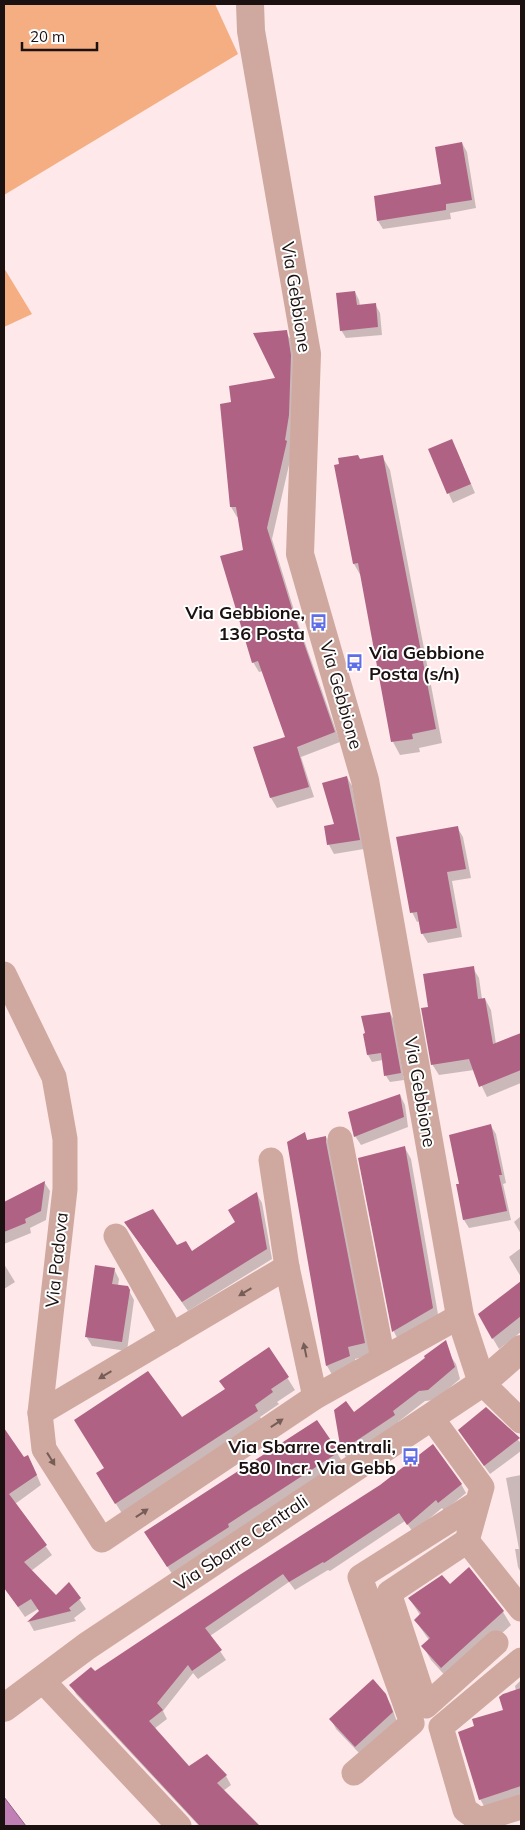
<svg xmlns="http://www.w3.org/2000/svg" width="525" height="1830" font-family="Mulish,sans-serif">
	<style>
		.green { fill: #f4ae82 }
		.water { fill: #c180b5; stroke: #905f84 }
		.shadow { fill: #0003 }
		.building { fill: #af6283 }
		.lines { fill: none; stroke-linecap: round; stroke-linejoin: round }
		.minor { stroke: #cfa99f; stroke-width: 25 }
		.tertiary { stroke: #cfa99f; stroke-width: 28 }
		.oneway { fill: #765d58 }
		.labels { text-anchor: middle; stroke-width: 4; stroke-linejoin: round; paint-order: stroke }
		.street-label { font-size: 18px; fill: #1c1111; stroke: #fff }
		.poi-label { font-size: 18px; font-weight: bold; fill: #1c1111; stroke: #fff; text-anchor: end }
	</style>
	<rect width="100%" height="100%" fill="#fee8e9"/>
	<!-- green -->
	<g class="green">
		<polygon points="4,4 215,4 238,54 4,195"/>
		<polygon points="4,268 32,314 4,327"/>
	</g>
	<!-- water -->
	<polygon class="water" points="4,1797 26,1826 4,1826"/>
	<!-- shadow -->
	<g class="shadow">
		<polygon points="462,143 467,152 476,208 450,213 451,219 383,229 378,221 375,197 443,185"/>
		<polygon points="355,292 359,300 360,306 375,304 380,313 382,335 346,338 341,330"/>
		<polygon points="286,332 292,342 296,366 292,452 272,539 298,623 340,742 301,757 314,797 277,808 271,798 255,748 287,738 263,671 259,672 253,662 245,550 239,517 237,517 231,507 232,403 277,379"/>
		<polygon points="456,449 475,493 453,503 429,450"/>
		<polygon points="382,456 390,470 442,743 419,748 420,752 400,755 393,742 362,578 354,564 360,460"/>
		<polygon points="347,777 352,786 364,849 334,854 329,845 326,827 336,825"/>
		<polygon points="457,827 463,837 471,878 452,881 462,937 428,943 422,933 420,921 417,922 412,912"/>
		<polygon points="473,968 479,978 482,999 485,999 491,1010 496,1044 521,1034 521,1083 487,1097 474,1070 439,1075 432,1064 430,1008"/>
		<polygon points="390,1013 394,1020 404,1080 390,1082 386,1076 383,1060 372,1062 368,1055"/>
		<polygon points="400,1095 405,1105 408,1127 361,1145 355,1136"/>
		<polygon points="491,1126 496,1134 506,1183 503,1184 511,1220 469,1228 464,1220 458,1185 461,1185"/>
		<polygon points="304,1134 308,1141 326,1137 333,1149 371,1355 355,1359 356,1368 334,1378 327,1366 289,1142"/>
		<polygon points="405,1148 411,1159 439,1320 400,1343 394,1332 360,1159"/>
		<polygon points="44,1182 50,1191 46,1220 30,1228 31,1233 4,1244 4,1203"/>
		<polygon points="257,1194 262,1203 272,1259 188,1311 131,1231 192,1253 237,1223"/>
		<polygon points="521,1216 521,1234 514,1222"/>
		<polygon points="521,1248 521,1277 509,1257"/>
		<polygon points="4,1264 15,1282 4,1289"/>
		<polygon points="114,1269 119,1279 118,1286 127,1287 134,1300 127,1351 92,1346 86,1336"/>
		<polygon points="521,1282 521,1332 499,1349 479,1315"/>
		<polygon points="442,1344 456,1364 460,1379 435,1400 425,1401 398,1422 400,1426 348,1461 342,1450 335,1410 354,1414"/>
		<polygon points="269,1349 295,1390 277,1402 279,1404 260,1417 264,1423 123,1515 104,1485 105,1468 226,1390"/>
		<polygon points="486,1409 521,1443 521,1451 490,1474 465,1439"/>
		<polygon points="4,1430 24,1459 33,1466 41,1485 15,1504 52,1555 31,1571 56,1596 69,1584 86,1609 74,1618 76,1621 34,1631 29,1622 40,1611 38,1609 25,1617 4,1587"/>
		<polygon points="337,1453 345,1466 176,1580 154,1546"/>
		<polygon points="521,1475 521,1573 518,1567 515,1549 519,1549 506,1478"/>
		<polygon points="461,1484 466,1493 444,1511 442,1508 413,1532 405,1521 330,1571 328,1570 295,1590 289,1582 210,1636 226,1660 198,1679 193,1673 163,1711 167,1719 154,1729 189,1768 207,1756 226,1776 231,1785 223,1791 259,1826 199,1826 76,1694 71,1685 95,1672 242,1575"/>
		<polygon points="450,1586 503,1612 511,1625 449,1680 431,1660 423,1646 429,1640 415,1620 420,1615 409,1598"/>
		<polygon points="521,1680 521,1802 488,1813 480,1799 475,1727 505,1710 516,1691 515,1686"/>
		<polygon points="385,1695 391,1705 397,1722 361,1755 336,1729 331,1719"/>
	</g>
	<!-- building -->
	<g class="building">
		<polygon points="462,142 472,200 446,204 446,210 377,221 374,196 441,184 435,147"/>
		<polygon points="355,291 357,305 376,303 378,327 340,331 336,293"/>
		<polygon points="287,330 291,355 289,415 285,440 287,441 267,528 293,612 335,732 297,747 309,787 270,798 253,747 285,737 258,661 252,663 220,556 243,550 236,507 230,507 220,404 231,402 229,386 275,378 253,333"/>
		<polygon points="452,439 471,484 447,494 428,449"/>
		<polygon points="358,455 360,459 383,455 436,729 412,734 413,739 391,742 358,563 353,564 334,465 339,464 338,458"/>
		<polygon points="347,776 360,840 327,845 324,826 334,824 322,783"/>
		<polygon points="458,826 466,869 447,872 457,928 421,934 417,912 410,913 396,837"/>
		<polygon points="474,966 478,999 485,998 493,1044 521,1033 521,1070 479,1087 469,1059 431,1065 421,1008 428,1007 423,974"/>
		<polygon points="390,1012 401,1073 384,1076 381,1053 367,1055 363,1034 365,1033 361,1016"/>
		<polygon points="400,1094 404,1117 354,1137 348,1112"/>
		<polygon points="491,1124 502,1175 499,1175 507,1211 463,1220 456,1184 459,1184 449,1135"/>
		<polygon points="305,1132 307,1140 326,1136 326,1142 365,1343 348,1347 350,1356 326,1366 287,1142"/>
		<polygon points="405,1146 433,1308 392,1332 358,1158"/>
		<polygon points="45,1181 41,1211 25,1219 26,1223 4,1232 4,1202"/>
		<polygon points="257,1192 267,1249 182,1302 124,1222 153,1209 177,1245 186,1241 192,1251 235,1222 228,1210"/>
		<polygon points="95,1265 115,1268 112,1284 128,1286 130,1290 122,1342 85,1337"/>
		<polygon points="521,1281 521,1316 492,1339 478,1314"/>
		<polygon points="446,1340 455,1367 428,1390 419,1391 393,1411 395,1415 341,1451 334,1410 346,1401 354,1412 425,1358 424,1356"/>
		<polygon points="269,1347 289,1377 271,1389 273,1392 255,1405 258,1411 115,1504 96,1473 104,1468 74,1420 148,1371 182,1417 225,1389 219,1381"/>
		<polygon points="486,1407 520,1438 484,1466 458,1430"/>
		<polygon points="317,1420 339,1452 228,1524 229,1527 167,1567 144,1532"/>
		<polygon points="4,1428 24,1457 28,1455 37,1475 9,1494 47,1545 24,1562 56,1595 69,1582 81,1598 69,1608 71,1611 27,1622 39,1611 31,1599 18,1607 4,1588"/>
		<polygon points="433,1444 462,1484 438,1503 436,1500 407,1525 399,1513 324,1563 323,1562 289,1582 283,1574 205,1628 222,1650 192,1671 188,1665 157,1703 163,1710 149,1721 189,1766 207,1754 227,1775 217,1783 260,1826 200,1826 69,1685 91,1667 95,1671 241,1574 380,1485"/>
		<polygon points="469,1567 504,1611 441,1668 421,1646 430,1638 414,1620 421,1613 408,1598 442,1575 450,1584"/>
		<polygon points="373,1679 386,1694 393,1712 355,1747 329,1719"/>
		<polygon points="521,1688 521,1786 479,1800 458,1732 474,1726 472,1719 503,1710 499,1697 503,1694"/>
	</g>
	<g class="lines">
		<!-- minor -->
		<g class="minor">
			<polyline points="4,974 54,1077 65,1139 65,1189 40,1413 44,1449 102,1540 315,1397 460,1316"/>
			<polyline points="340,1139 383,1359"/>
			<polyline points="271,1160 287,1267 315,1397"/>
			<polyline points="116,1236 172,1335"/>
			<polyline points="482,1383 521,1421"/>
			<polyline points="40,1413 287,1267"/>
			<polyline points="431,1417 482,1487 467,1541 389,1593 426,1706 496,1643"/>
			<polyline points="467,1541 521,1609"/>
			<polyline points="521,1660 441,1727 465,1810 479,1820 521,1807"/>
			<polyline points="41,1679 179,1826"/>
			<polyline points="354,1773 412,1723 360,1577 477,1503"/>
		</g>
		<!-- tertiary -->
		<g class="tertiary">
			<polyline points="250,4 251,31 307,354 300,554 365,780 460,1316 482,1383"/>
			<polyline points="4,1708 87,1646 482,1383 521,1349"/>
		</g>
	</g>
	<!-- one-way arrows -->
	<defs><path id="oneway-solid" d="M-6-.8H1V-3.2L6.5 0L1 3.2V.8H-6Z" transform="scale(1.25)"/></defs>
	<g class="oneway">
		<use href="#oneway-solid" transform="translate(245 1292) rotate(149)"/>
		<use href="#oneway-solid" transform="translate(305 1350) rotate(-102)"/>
		<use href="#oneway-solid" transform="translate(105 1375) rotate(149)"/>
		<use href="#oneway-solid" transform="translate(277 1423) rotate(-34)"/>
		<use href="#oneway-solid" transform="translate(51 1459) rotate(58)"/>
		<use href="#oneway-solid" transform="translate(142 1513) rotate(-34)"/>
	</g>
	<!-- icons -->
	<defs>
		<symbol id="bus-bare" viewBox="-9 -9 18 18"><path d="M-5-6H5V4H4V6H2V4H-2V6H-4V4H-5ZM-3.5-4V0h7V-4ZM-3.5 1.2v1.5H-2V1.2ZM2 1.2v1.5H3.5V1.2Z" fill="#5e6ee6" stroke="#fff" stroke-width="2.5" paint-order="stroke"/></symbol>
	</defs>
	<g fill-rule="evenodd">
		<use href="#bus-bare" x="306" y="610" width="25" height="25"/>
		<use href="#bus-bare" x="342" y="650" width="25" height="25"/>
		<use href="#bus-bare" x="398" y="1444" width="25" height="25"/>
	</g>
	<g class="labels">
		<!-- street labels -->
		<g class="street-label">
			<text transform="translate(296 297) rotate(81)" y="6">Via Gebbione</text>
			<text transform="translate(341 695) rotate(74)" y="6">Via Gebbione</text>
			<text transform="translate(420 1092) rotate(80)" y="6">Via Gebbione</text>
			<text transform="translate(57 1260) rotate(-84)" y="6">Via Padova</text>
			<text transform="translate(241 1543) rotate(-34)" y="6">Via Sbarre Centrali</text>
		</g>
		<!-- poi labels -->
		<g class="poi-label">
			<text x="305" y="619">Via Gebbione,<tspan x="305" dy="21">136 Posta</tspan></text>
			<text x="369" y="659" text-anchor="start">Via Gebbione<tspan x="369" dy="21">Posta (s/n)</tspan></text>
			<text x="396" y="1453">Via Sbarre Centrali,<tspan x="396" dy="21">580 Incr. Via Gebb</tspan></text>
		</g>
	</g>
	<!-- border -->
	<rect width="525" height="1830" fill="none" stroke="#1c1111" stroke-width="10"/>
	<!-- scale -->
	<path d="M22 42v8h75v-8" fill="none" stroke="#1c1111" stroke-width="2.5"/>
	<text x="30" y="42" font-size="15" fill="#1c1111" stroke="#ffffff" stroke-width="4" paint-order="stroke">20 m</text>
</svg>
